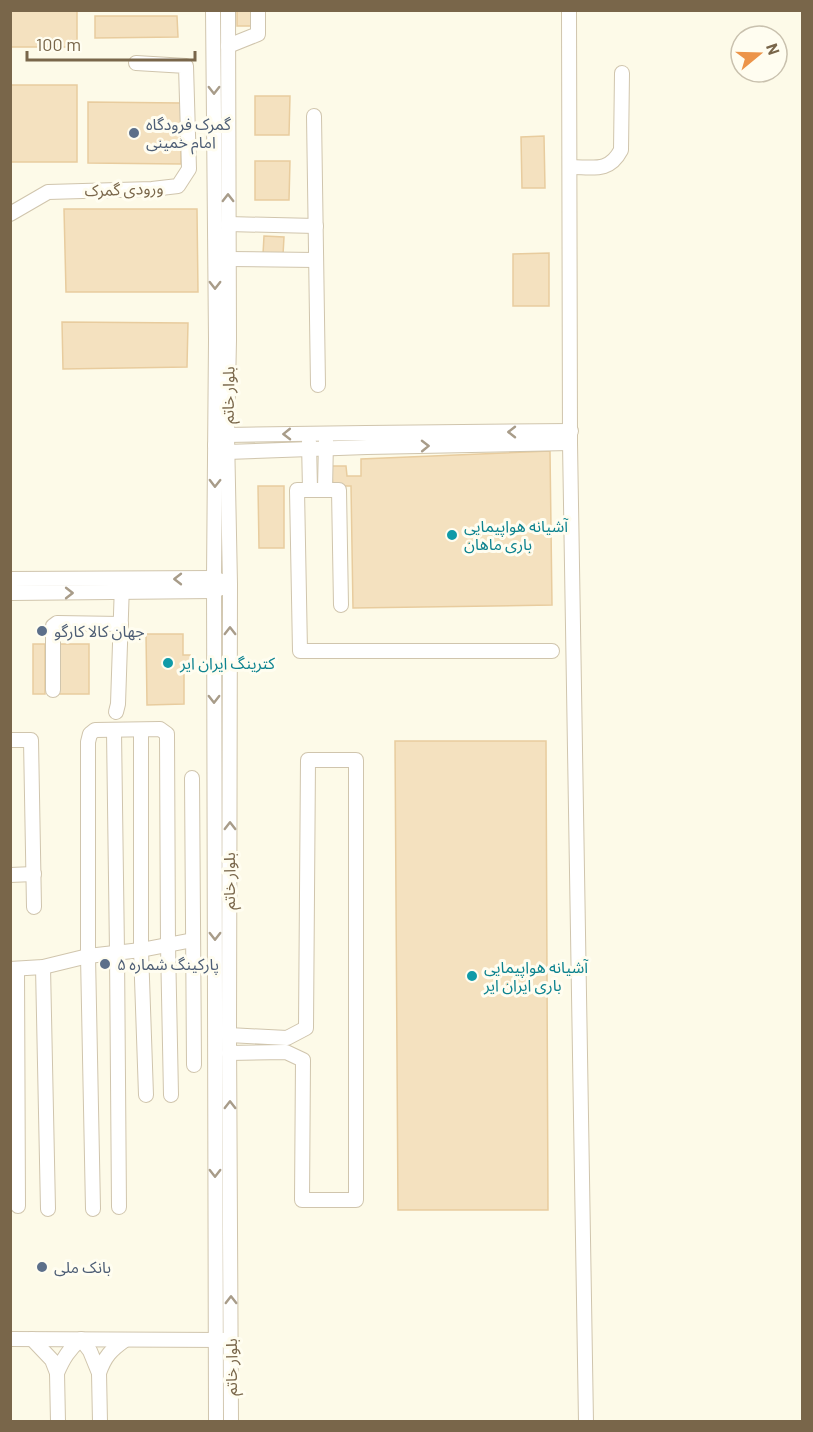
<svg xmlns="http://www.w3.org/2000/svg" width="813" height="1432" font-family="Barlow,'Noto Sans Arabic',sans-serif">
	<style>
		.building { fill: #f4e1bf; stroke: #e8cc9e; stroke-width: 1.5 }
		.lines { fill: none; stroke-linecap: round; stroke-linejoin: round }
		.minor-casing { stroke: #d0c5ad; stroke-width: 16 }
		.minor { stroke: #fff; stroke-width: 14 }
		.oneway { stroke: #a89c89 }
		.service-dot { fill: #5c6f8a; stroke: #fffdf0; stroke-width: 2 }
		.culture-dot { fill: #0f9aa8; stroke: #fffdf0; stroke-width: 2 }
		.labels { text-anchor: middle; stroke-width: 6; stroke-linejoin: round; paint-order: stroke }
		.service-label { font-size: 16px; fill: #4e5e75; stroke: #fffdf0; text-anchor: start }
		.street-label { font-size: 16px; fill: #79664a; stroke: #fffdf0 }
		.culture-label { font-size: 16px; fill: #0d838f; stroke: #fffdf0; text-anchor: start }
	</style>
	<rect width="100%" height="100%" fill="#fdfae8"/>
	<!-- building -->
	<g class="building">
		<rect x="10" y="10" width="67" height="37"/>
		<rect x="237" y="10" width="27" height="16"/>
		<polygon points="95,16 177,16 178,37 95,38"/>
		<rect x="10" y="85" width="67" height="77"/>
		<polygon points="255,96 290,96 289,135 255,135"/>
		<polygon points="88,102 181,103 181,164 88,163"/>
		<polygon points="544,136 545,188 522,188 521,137"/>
		<polygon points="255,161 290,161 289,200 255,200"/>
		<polygon points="64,209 197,209 198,292 66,292"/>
		<polygon points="264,236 284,237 283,255 263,254"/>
		<polygon points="549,253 549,306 513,306 513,254"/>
		<polygon points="62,322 188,323 187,367 63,369"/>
		<polygon points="550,451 552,605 353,608 351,486 333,486 331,466 346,466 347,476 361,476 361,459"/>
		<polygon points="258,486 284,486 284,548 259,548"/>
		<polygon points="146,634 183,634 183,655 190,655 190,671 184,671 184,704 147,705"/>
		<rect x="33" y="644" width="12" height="50"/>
		<rect x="55" y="644" width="34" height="50"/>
		<polygon points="395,741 546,741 548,1210 398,1210"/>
	</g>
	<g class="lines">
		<defs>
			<g id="minor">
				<polyline points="213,10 216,340 214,578 216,1422"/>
				<polyline points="228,10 229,340 227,435 230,584 229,1035 231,1422"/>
				<polyline points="569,10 570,443 586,1422"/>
				<polyline points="228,46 258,34 258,10"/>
				<polyline points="314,116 318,385"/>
				<path d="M570 167C593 167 609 173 621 150L622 73"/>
				<polyline points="10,214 48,192 152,189 178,186 189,169 186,66 136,63"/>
				<polyline points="228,224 316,226"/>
				<polyline points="228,259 316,260"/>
				<polyline points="309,442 310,490"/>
				<polyline points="570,443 367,447 227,452 215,445 227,435 366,433 571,431"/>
				<polyline points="325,489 326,441"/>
				<polyline points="10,579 214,578 221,581"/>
				<polyline points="10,593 214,591 221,588"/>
				<polyline points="341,605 339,490 297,490 300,651 552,651"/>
				<polyline points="53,690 53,626 57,623 121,624"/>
				<polyline points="116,712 118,704 122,584"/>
				<polyline points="141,730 141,950 146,1095"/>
				<polyline points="114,731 117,952 119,1207"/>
				<polyline points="10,740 31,740 34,907"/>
				<polyline points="192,778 194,1065"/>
				<polyline points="10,875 34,874"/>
				<polyline points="43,967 48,1209"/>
				<polyline points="10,969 43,967 88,956 141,950 193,940"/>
				<polyline points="17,969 18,1206"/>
				<polyline points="229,1035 287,1038 306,1028 308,760 356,760 356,1200 302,1200 303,1060 286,1052 229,1053"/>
				<polyline points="93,1209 88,956 88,742 90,734 95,730 160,729 167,734 168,945 171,1095"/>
				<polyline points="10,1339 224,1340"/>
				<path d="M32 1339 52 1360 57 1373C63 1359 69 1349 81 1339L90 1351 99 1373C105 1356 111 1350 125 1340"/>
				<polyline points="57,1373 58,1422"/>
				<polyline points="99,1373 100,1422"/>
			</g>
		</defs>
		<!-- minor casing -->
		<use href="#minor" class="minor-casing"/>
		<!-- minor -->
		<use href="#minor" class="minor"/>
	</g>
	<!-- one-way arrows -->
	<defs><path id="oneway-chevron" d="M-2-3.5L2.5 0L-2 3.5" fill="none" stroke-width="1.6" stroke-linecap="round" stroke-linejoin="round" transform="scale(1.5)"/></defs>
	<g class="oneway">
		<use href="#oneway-chevron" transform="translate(214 90) rotate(90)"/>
		<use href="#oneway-chevron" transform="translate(228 198) rotate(-90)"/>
		<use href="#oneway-chevron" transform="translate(215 285) rotate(90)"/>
		<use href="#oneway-chevron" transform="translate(512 432) rotate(180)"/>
		<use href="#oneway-chevron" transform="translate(287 434) rotate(179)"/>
		<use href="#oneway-chevron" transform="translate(425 446) rotate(-1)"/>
		<use href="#oneway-chevron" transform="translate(215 483) rotate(91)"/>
		<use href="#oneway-chevron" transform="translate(178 579) rotate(180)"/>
		<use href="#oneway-chevron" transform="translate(69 593)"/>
		<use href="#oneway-chevron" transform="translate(230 631) rotate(-90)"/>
		<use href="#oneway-chevron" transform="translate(214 699) rotate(90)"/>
		<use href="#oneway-chevron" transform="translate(230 826) rotate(-90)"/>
		<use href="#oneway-chevron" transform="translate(215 936) rotate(90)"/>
		<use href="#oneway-chevron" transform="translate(230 1105) rotate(-90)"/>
		<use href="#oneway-chevron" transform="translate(215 1173) rotate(90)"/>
		<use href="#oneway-chevron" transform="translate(231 1300) rotate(-90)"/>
	</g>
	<!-- markers -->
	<g class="service-dot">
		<circle cx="134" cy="133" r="6"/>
		<circle cx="42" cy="631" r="6"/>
		<circle cx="105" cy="964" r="6"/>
		<circle cx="42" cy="1267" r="6"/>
	</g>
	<g class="culture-dot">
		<circle cx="452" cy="535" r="6"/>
		<circle cx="168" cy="663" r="6"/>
		<circle cx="472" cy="976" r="6"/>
	</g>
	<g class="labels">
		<!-- service labels -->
		<g class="service-label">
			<text x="146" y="130">گمرک فرودگاه<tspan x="146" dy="18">امام خمینی</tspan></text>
			<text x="54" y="637">جهان کالا کارگو</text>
			<text x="117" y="970">پارکینگ شماره ۵</text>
			<text x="54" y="1273">بانک ملی</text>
		</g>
		<!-- street labels -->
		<g class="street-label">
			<text transform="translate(124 189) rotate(-2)" y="6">ورودی گمرک</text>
			<text transform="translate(228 395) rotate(-89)" y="6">بلوار خاتم</text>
			<text transform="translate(229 881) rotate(-90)" y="6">بلوار خاتم</text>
			<text transform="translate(231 1367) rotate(-90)" y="6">بلوار خاتم</text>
		</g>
		<!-- culture labels -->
		<g class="culture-label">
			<text x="464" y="532">آشیانه هواپیمایی<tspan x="464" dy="18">باری ماهان</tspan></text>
			<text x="180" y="669">کترینگ ایران ایر</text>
			<text x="484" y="973">آشیانه هواپیمایی<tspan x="484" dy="18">باری ایران ایر</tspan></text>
		</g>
	</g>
	<!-- border -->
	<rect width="813" height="1432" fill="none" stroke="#79664a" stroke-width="24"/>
	<!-- north arrow -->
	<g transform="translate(759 54) rotate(71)"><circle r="28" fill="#fffdf0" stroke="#c9c1ae" stroke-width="1.5"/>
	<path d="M0-4.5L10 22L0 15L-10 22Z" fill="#ec9449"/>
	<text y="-9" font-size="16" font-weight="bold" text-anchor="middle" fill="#79664a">N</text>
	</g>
	<!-- scale -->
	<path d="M27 51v9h168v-9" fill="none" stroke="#79664a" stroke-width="3"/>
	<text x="36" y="51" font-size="18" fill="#79664a" stroke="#fffdf0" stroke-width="4.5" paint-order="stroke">100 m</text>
</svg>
